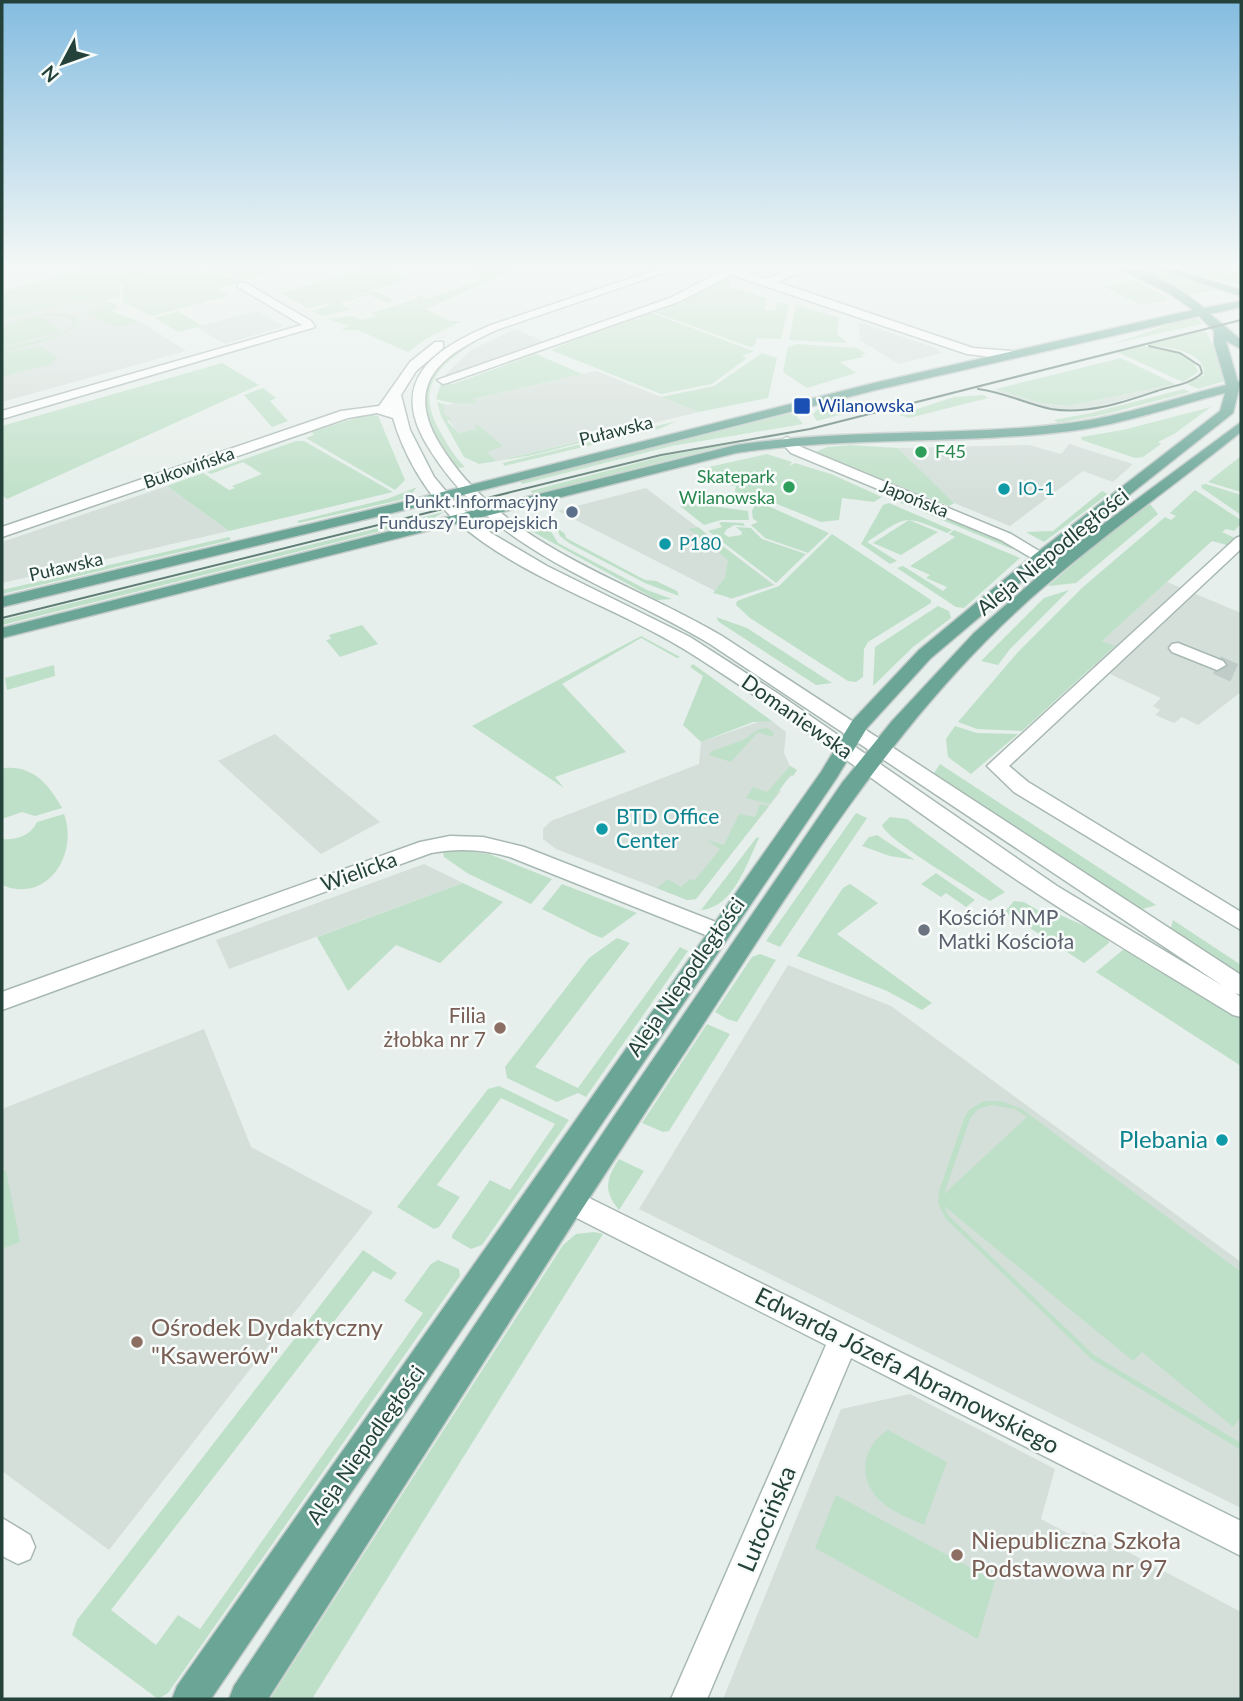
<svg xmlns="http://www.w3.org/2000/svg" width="1243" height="1701" font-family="Lato,sans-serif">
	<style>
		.built { fill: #d4dfda }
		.green { fill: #bfe0c8; fill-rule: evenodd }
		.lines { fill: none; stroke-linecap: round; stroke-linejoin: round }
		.minor-tunnel { stroke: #bfccc8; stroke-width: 19; stroke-dasharray: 19 10; stroke-linecap: butt }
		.minor-casing { stroke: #a8b8b2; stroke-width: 3 }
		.major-casing { stroke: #c2cac8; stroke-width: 3 }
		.minor { fill: #fff; fill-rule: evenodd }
		.major { fill: #6aa596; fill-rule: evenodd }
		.tram { stroke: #5f7d75; stroke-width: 2 }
		.transit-dot { fill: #1a4fb4; stroke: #f7fbf9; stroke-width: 2.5 }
		.leisure-dot { fill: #2e9e5b; stroke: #f7fbf9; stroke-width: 2.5 }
		.culture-dot { fill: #0f9aa8; stroke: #f7fbf9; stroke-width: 2.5 }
		.service-dot { fill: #5c6f8a; stroke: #f7fbf9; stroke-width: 2.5 }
		.worship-dot { fill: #6b7280; stroke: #f7fbf9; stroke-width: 2.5 }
		.education-dot { fill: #8d6e63; stroke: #f7fbf9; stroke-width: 2.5 }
		.labels { text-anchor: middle; stroke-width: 5; stroke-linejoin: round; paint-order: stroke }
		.far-transit-label { font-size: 18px; fill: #164399; stroke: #f7fbf9; text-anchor: start }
		.far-street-label { font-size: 18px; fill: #24423a; stroke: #f7fbf9 }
		.far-leisure-label { font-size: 18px; fill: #27864d; stroke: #f7fbf9; text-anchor: start }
		.far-culture-label { font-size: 18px; fill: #0d838f; stroke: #f7fbf9; text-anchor: start }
		.far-service-label { font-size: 18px; fill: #4e5e75; stroke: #f7fbf9; text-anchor: end }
		.street-label { font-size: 21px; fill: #24423a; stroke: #f7fbf9 }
		.culture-label { font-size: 21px; fill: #0d838f; stroke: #f7fbf9; text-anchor: start }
		.worship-label { font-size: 21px; fill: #5b616d; stroke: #f7fbf9; text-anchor: start }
		.education-label { font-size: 21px; fill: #785e54; stroke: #f7fbf9; text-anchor: end }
		.near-culture-label { font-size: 24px; fill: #0d838f; stroke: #f7fbf9; text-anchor: end }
		.near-education-label { font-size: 24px; fill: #785e54; stroke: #f7fbf9; text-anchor: start }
		.near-street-label { font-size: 24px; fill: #24423a; stroke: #f7fbf9 }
	</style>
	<rect width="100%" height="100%" fill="#e6efeb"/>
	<!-- built -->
	<g class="built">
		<polygon points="81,300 143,323 186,351 2,402 2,320"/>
		<polygon points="257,311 284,326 225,344 196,327"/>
		<polygon points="859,322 938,349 942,353 898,364 860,340"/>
		<polygon points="515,329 545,342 443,377 471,350"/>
		<polygon points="596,371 699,412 496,461 486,452 480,426 476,425 478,429 459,433 441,411 442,406"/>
		<polygon points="1175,384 1179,386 1079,411 1043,407 996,392 996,389 1039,403 1068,406"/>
		<polygon points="1069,444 1133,464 1113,482 1083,471 1010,526 954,503 898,448 1029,445 1061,454"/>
		<polygon points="167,486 229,531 2,583 2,542"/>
		<polygon points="646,488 697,527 775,585 731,599 558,511"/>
		<polygon points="1167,582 1241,613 1241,692 1198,725 1182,717 1174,723 1155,715 1160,710 1153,706 1161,698 1093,666 1114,647 1102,641"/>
		<polygon points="764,720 772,721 786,732 784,753 790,766 797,770 778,790 781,791 696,899 687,900 556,849 543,839 543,829 551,821 699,764 701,742"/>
		<polygon points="275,734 309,763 380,822 321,854 218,761"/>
		<polygon points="424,864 463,883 229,969 216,940"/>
		<polygon points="788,965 891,1006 1241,1262 1241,1508 639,1209"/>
		<polygon points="204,1029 251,1147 373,1212 109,1550 2,1471 2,1109"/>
		<polygon points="910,1394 1055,1469 1041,1519 1077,1538 1083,1531 1093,1537 1094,1534 1241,1612 1241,1699 723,1699 841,1409"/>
	</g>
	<!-- green -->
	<g class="green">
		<path d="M96 265H178L244 281 217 288 228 296 152 316 123 302V283L151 273 120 283V297L106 300 119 307 111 311 140 322C129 325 118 330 107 323L109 321 104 322 89 312 103 308 81 300 2 320V292Z"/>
		<polygon points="204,265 306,265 250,279 198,268"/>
		<polygon points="379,265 410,279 331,303 376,291 395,301 388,303 369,295 339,303 350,310 323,316 312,311 328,306 329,303 308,308 281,293"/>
		<polygon points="524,265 426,309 449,321 462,321 427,338 408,352 358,330 341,330 349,326 328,319 353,316 362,320 377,316 372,313 420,298 406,291 427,299 484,279 463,268 471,266"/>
		<polygon points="1127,265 1139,265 1220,289 1188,295"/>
		<polygon points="1200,265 1241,265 1241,285 1183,270"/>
		<polygon points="723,277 731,279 728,286 767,298 765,310 775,311 778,302 789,305 781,339 757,338 754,347 750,347 654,312 684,302 680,301"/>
		<polygon points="1137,281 1167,297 1165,301 1141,305 1104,287"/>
		<polygon points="796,305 839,318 837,334 847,343 789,340"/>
		<polygon points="178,311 202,326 178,332 155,318"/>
		<polygon points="649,312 753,351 753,352 742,356 747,358 712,384 661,394 551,350 625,320 641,319 639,316"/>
		<path d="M50 313 74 316 80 323 59 337 5 352 42 347 57 358 51 364 2 377V348C19 344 66 337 74 323L64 316H41L62 331 2 347V326L34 318 2 323Z"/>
		<path d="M1197 317 1202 324 1106 345C1137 338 1165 323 1197 317Z"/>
		<path d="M1205 330 1219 357 1225 381 1198 389 1187 384 1204 375C1206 350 1165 347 1147 345Z"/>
		<path d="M471 341 476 342C434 368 415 389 442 435 449 447 455 457 465 467L458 468C415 412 409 382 471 341Z"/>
		<polygon points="797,344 857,348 866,354 861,355 863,357 840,362 856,373 807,388 783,372 788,347"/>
		<path d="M1140 346C1158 348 1194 350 1198 372L1183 382 1117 352Z"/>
		<polygon points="762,353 777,358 768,398 699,412 661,397 714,386"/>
		<path d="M536 354 582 374 473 399 477 403C463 404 450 404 436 399L441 383 453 384Z"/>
		<polygon points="1121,358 1175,384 1068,406 1039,403 996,389"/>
		<polygon points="222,363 259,385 7,499 2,495 2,426"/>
		<polygon points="263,388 276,398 270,401 288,421 272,427 244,395"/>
		<polygon points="1184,389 1190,392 1106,414 1058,423 1054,420 1091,413"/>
		<polygon points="984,395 988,398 909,418 900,415 905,411 911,411 954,397"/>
		<polygon points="437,402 447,405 443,406 446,410 442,411 451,419 447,421 459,433 477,429 473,425 478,425 503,446 487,452 496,461 660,422 533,455 479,464 464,457 441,416"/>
		<path d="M869 403 853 407 856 410 873 406 817 421 813 415C822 399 853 402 869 403Z"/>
		<polygon points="1211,407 1174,434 1158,442 1161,444 1143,457 1135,458 1082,440 1081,437 1123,430"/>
		<polygon points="368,414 378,416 405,480 395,490 306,438 314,435 312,432"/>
		<polygon points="788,414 795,414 803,424 672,446 522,484 520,481"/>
		<polygon points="677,421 659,429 504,466 503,463"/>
		<polygon points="296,441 304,441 393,492 229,531 167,486 203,473 229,490 235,488 232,486 262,474 243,462 211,474 207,472"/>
		<polygon points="740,442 534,494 530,491 664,456"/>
		<polygon points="851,445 898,448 954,503 949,506 816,452 827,447"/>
		<polygon points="767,454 792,462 789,466 795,463 831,474 882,497 874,502 842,498 839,520 821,522 760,497 734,496 736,486 726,485 726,482 700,482 704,468"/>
		<polygon points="1241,456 1241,492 1208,482"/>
		<polygon points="1206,484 1241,495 1241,515 1202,488 1201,485"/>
		<polygon points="417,487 410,496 400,500 299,523 297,521 387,499"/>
		<polygon points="1195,490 1241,520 1241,524 1234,531 1226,529 1222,532 1235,538 1227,545 1212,541 1102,641 1115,646 1022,731 977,729 958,722 1018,652 1083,587 1165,517 1171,520 1176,516 1170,513"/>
		<polygon points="1102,491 1108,494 1044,542 1026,532 1053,531"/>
		<polygon points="904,499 1018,546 1012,549 899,502"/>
		<polygon points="690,503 748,511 749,520 721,520 704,525 680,506"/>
		<polygon points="756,503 768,506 829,533 808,553 765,538 751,525 758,522 753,519 752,511"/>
		<path d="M889 503 952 530 947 533C902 514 908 516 867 542L897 561 890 564 861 544 883 505Z"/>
		<polygon points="1150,504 1158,514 1076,583 1048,586 1093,547"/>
		<polygon points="444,512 434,518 2,625 2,620"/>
		<polygon points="909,520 938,532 901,555 873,543"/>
		<polygon points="722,522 743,523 745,526 734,525 726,530 724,534 729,537 741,535 742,532 736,527 751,528 762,539 806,554 776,583 708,531 722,527 719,523"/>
		<polygon points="532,524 547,525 558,543 647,590 672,599 657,600 522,526"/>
		<polygon points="556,527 565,534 566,538 645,580 656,581 677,591 679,596 645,583 569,543 560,536"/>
		<polygon points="698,527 773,585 732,598 713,593 725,578 728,560 689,529"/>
		<polygon points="954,530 1020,558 964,608 956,607 897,568 903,566 943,591 947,587 926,578 930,575 910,566 955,537 949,534"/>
		<polygon points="832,534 931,600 931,603 868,642 864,649 863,677 856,682 848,681 750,618 736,605 737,601 779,586"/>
		<polygon points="229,537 231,540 2,594 2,590"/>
		<polygon points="1069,590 1010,649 998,665 981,661 1044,598"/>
		<polygon points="938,606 949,611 951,618 913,647 873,686 875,647"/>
		<polygon points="716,617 747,628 832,683 816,685 719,622"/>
		<polygon points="362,625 378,644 340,657 326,640 331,639 329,635"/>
		<polygon points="641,636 680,657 677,658 641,638 562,684 626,752 555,777 564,788 472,726"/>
		<polygon points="693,664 772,721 753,722 701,742 683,725 703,676 690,667"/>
		<polygon points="54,665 55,676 7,690 5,678"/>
		<polygon points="955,726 977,733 1018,734 971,774 948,757 946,739"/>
		<polygon points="768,728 774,733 772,737 758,732 731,762 709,755 712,751 743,740 759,729"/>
		<polygon points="940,764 1156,905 1143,909 1132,905 934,773"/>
		<polygon points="790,766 797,770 793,776 790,775 770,804 746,798 753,787 767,792"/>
		<path d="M5 768C34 766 49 785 62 808L35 816 22 812 2 819V769Z"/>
		<polygon points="760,804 769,806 696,899 687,900 657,888 668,879 681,887 691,879 695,880 720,849 707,840 724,845 739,814 755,817"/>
		<polygon points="856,813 867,818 780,947 766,941"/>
		<path d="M64 814C79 855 47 904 2 885V839C16 840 31 836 37 822Z"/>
		<path d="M890 817 907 819 1005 892 990 901C972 890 886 840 882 825Z"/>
		<polygon points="877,835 915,860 890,856 862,846 869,837"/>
		<path d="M757 837 759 838C747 863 733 908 701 910Z"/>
		<polygon points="465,851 489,854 552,879 531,904 467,873 444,857 443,852"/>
		<polygon points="936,873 975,900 966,907 946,893 941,897 921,884"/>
		<polygon points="463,883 503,902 440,963 396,945 348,991 317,937"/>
		<polygon points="562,884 637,913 602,938 594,935 542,909"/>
		<polygon points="850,884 878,903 837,934 932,1003 922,1010 887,991 797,956 843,888"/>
		<polygon points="1014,901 1024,902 1053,919 1058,914 1107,936 1109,943 1084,963 1005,912"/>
		<polygon points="1173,920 1241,965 1241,979 1177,936 1171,928"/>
		<polygon points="617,938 630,943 535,1067 578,1088 680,947 688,951 586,1097 578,1093 557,1102 507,1078 505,1067 589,958"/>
		<polygon points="1124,949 1131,950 1241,1018 1241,1066 1096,972"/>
		<polygon points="760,954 776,960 737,1022 727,1019 715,1012 752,957"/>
		<polygon points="707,1024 730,1034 669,1131 663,1132 642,1123"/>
		<polygon points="499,1086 569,1120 482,1245 471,1249 452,1238 452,1235 490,1180 510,1190 555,1124 501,1098 437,1185 460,1197 439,1227 434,1229 397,1207 488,1089"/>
		<path d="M984 1101H1001L1022 1109 1241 1272V1417L1233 1427 1142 1352 1133 1361 944 1206 949 1216 1094 1355 1241 1443V1450L1091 1359 945 1218 938 1203 939 1191 965 1116 970 1109ZM992 1105 1015 1109 1027 1117 944 1194 970 1119 978 1109Z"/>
		<path d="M619 1159 644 1171 619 1210C603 1191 606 1179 619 1159Z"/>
		<polygon points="6,1170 20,1242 2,1249 2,1172"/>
		<polygon points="594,1232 603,1234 312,1699 270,1699 563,1245 576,1234"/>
		<polygon points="363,1250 397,1273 391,1280 373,1271 111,1610 156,1645 178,1615 200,1629 423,1313 404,1301 431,1264 438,1260 459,1269 460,1276 168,1693 158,1699 72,1635 77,1620"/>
		<path d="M888 1430 947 1462 924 1525C911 1519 895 1513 884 1504 857 1483 860 1447 888 1430Z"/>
		<polygon points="836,1495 995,1581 978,1639 815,1548"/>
	</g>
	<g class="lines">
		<!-- minor-tunnel -->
		<polyline class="minor-tunnel" points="1217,665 1241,676"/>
		<defs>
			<g id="minor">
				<path d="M670 265H687L499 329C445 353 402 381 439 443 501 546 624 578 722 636L1241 975V995L1235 993 1241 997V1017L1233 1015C1145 961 1057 909 973 850 880 786 791 717 695 656 619 607 525 581 456 521 426 494 404 456 393 418L377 413 348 418 2 537V527L341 411 379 406 410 362 435 342H443V348L416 371 401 395 410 430 434 477 455 502 491 533 547 566 690 637 777 693 1057 886 1223 986 710 644C609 583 491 553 427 445 388 380 434 349 491 325Z"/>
				<polygon points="709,265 725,265 766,279 802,265 818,265 777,282 973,348 1011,351 1017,355 1011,359 967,354 732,275 678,302 447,383 443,384 437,380 670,298 722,271"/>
				<polygon points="238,283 246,283 311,321 315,327 2,419 2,411 302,325 238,287"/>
				<polygon points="787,437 801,447 1011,534 1049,557 1047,560 1035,560 1001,540 791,453 780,441"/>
				<polygon points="1241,536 1241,549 1009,766 1028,782 1241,912 1241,930 1014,792 987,766 1236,538"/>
				<polygon points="1178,643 1223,661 1226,665 1217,670 1172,652 1169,648 1172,644"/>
				<path d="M450 836 483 837 524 847 726 926 729 932 726 938 718 940 510 857C483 849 458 848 431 853L2 1010V992L420 842Z"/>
				<polygon points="573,1190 1241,1521 1241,1556 851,1358 707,1699 671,1699 826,1345 563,1211 559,1202 563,1193"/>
				<polygon points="2,1518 30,1535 35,1547 30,1559 18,1564 2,1556"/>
			</g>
			<g id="major">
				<path d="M1112 265C1142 265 1181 288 1204 308L1241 301V307L1210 314 1241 340V349L1226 341 1238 382 1241 381 1233 413 1047 560 931 658 867 728 836 779 211 1699H172L177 1686 821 772 852 721 919 650 1035 554 1220 411 1225 393C1174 406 1124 424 1071 431 959 445 847 436 736 453L2 638V628L736 445C847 428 959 437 1070 423 1124 416 1174 398 1226 385L1225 381 1214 344V331L1199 316 876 390 404 510 2 607V597L403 502 874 383 1193 310 1170 294Z"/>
				<polygon points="1144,265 1161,265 1241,290 1241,296"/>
				<path d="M1241 422V432C1155 501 1062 563 985 642 867 762 781 906 689 1046 546 1262 408 1481 268 1699H229L234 1686 615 1115 842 783 892 721 974 633 1067 551Z"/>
			</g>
		</defs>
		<!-- minor casing -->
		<use href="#minor" class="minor-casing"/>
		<!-- major casing -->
		<use href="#major" class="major-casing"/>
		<!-- minor -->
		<use href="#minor" class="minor"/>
		<!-- major -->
		<use href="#major" class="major"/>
		<!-- tram -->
		<g class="tram">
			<path d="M978 389C1004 392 1026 404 1051 409 1087 415 1124 402 1157 391 1172 386 1191 384 1202 373L1200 366 1180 353 1149 346"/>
			<polyline points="2,618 661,455 810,429 1241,320"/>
		</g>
	</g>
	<!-- sky -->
	<linearGradient id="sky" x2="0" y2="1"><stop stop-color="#84bce0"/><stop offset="0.53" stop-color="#f4f8f6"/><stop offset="1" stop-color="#f4f8f6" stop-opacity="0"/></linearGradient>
	<rect width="1243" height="503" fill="url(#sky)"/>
	<!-- markers -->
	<rect class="transit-dot" x="793" y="397" width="18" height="18" rx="3.5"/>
	<g class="leisure-dot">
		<circle cx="921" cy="452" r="7"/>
		<circle cx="789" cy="487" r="7"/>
	</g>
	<g class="culture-dot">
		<circle cx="1004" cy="489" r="7"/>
		<circle cx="665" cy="544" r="7"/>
		<circle cx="602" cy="829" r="7"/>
		<circle cx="1222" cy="1140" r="7"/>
	</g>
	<circle class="service-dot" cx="572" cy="512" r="7"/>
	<circle class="worship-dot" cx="924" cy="930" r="7"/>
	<g class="education-dot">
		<circle cx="500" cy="1028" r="7"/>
		<circle cx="137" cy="1342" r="7"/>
		<circle cx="957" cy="1555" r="7"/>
	</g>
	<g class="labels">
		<!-- far-transit labels -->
		<g class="far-transit-label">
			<text x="818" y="412">Wilanowska</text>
		</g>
		<!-- far-street labels -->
		<g class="far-street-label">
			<text transform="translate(616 431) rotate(-14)" y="6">Puławska</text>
			<text transform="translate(189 468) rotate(-19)" y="6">Bukowińska</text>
			<text transform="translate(914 499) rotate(22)" y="6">Japońska</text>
			<text transform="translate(66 567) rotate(-13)" y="6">Puławska</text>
		</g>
		<!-- far-leisure labels -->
		<g class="far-leisure-label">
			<text x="935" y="458">F45</text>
			<text x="775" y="483" text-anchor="end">Skatepark<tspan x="775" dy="21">Wilanowska</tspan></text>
		</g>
		<!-- far-culture labels -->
		<g class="far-culture-label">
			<text x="1018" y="495">IO-1</text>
			<text x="679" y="550">P180</text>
		</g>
		<!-- far-service labels -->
		<g class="far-service-label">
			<text x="558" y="508">Punkt Informacyjny<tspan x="558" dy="21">Funduszy Europejskich</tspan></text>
		</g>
		<!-- street labels -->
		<g class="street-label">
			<text transform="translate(1053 552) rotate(-39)" y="7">Aleja Niepodległości</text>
			<text transform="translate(797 717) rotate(35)" y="7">Domaniewska</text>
			<text transform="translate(359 872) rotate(-20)" y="7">Wielicka</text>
			<text transform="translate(686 977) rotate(-55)" y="7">Aleja Niepodległości</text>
			<text transform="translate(366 1445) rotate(-55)" y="7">Aleja Niepodległości</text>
		</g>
		<!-- culture labels -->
		<g class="culture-label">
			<text x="616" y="824">BTD Office<tspan x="616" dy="24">Center</tspan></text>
		</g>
		<!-- worship labels -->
		<g class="worship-label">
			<text x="938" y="925">Kościół NMP<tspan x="938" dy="24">Matki Kościoła</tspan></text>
		</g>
		<!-- education labels -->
		<g class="education-label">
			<text x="486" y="1023">Filia<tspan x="486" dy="24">żłobka nr 7</tspan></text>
		</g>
		<!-- near-culture labels -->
		<g class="near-culture-label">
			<text x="1208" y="1148">Plebania</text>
		</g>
		<!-- near-education labels -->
		<g class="near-education-label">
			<text x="151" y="1336">Ośrodek Dydaktyczny<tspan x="151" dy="28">"Ksawerów"</tspan></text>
			<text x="971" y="1549">Niepubliczna Szkoła<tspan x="971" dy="28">Podstawowa nr 97</tspan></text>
		</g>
		<!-- near-street labels -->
		<g class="near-street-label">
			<text transform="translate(907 1371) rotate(27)" y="8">Edwarda Józefa Abramowskiego</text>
			<text transform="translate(767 1519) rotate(-67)" y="8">Lutocińska</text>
		</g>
	</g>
	<!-- border -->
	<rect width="1243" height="1701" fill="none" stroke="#24423a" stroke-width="7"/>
	<!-- north arrow -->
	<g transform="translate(63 63) rotate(229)" stroke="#f7fbf9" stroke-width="5" paint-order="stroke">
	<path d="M0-5L12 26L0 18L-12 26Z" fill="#24423a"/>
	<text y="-10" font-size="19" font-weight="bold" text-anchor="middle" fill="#24423a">N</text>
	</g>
</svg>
